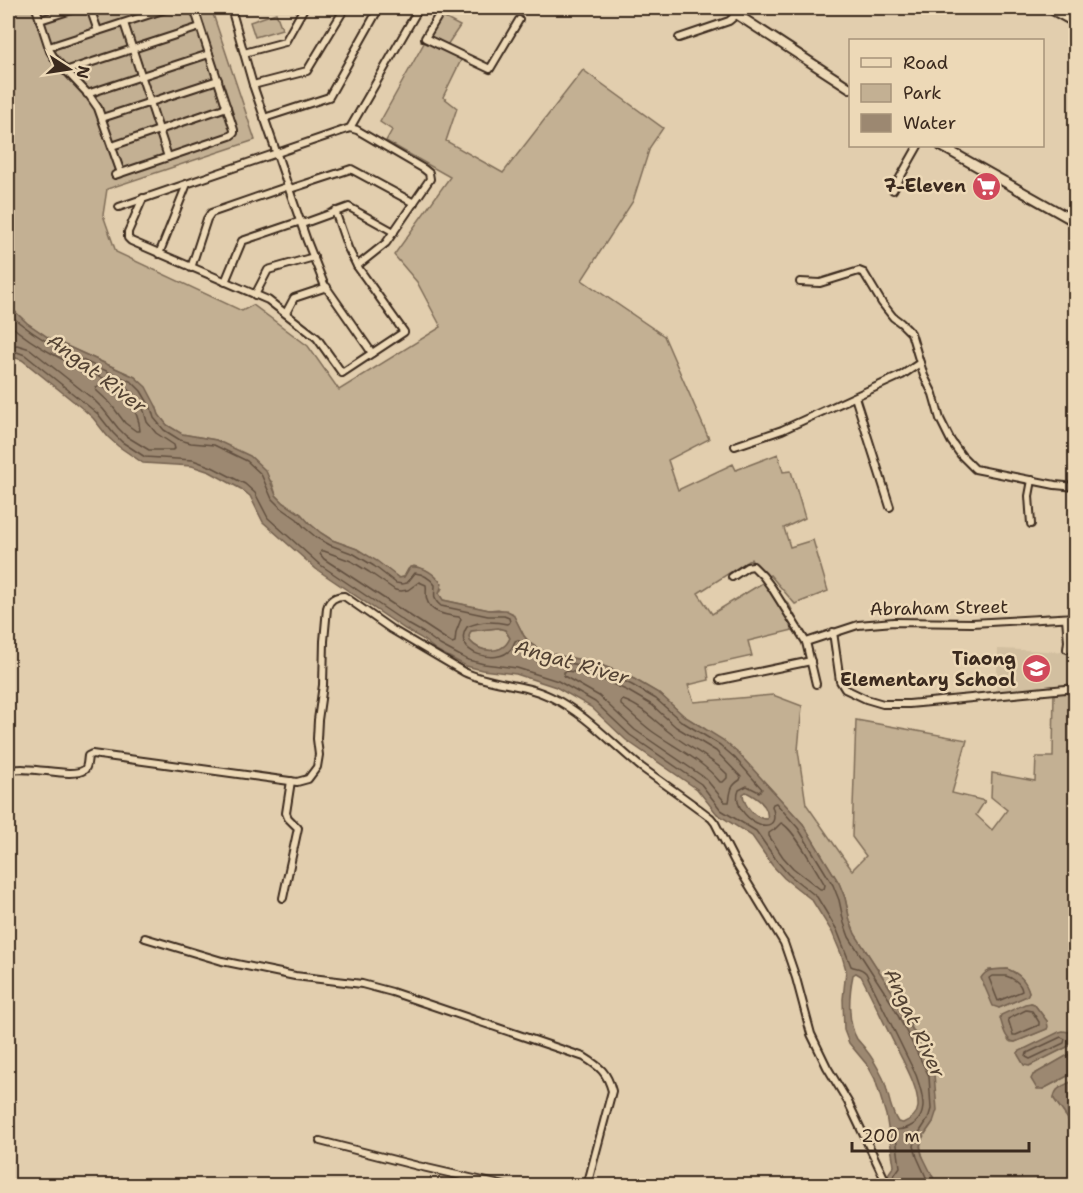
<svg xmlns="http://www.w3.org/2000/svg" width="1083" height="1193" font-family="'Shantell Sans',sans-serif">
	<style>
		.built { fill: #d2bfa0 }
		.green { fill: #c3b093; stroke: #7f6d58; stroke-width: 1.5; fill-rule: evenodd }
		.water { fill: #9c8871; stroke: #756250; stroke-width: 1.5; fill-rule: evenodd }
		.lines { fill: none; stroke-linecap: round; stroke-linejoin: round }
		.shore { stroke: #62503f; stroke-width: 1.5 }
		.minor-casing { stroke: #3b2a1e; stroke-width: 10 }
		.major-casing { stroke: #3b2a1e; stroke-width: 12 }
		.minor { stroke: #edd9b7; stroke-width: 6 }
		.major { stroke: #edd9b7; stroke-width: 8 }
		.labels { text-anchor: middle; stroke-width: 5; stroke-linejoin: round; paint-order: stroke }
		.poi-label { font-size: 18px; font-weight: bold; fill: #3b2a1e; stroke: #edd9b7; text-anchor: end }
		.street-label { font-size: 18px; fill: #3b2a1e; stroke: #edd9b7 }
		.water-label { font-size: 20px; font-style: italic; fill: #534233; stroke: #edd9b7 }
	</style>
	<rect width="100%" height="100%" fill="#e2ceae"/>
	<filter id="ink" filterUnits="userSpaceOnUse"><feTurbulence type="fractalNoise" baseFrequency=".0167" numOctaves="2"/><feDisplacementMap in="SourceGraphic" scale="12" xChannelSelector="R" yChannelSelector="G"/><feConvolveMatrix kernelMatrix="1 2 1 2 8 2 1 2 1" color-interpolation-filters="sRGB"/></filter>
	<g filter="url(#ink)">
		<!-- built -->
		<polygon class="built" points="998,649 1075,652 1075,687 996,694"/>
		<!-- green -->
		<g class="green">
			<path d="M8 8H211L255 140 107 189 103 215 116 252 242 311 253 305 308 346 339 390 441 327 417 282 394 255 450 177 386 141 392 130 380 122 424 43 421 41 437 14 460 26 445 48 462 58 443 97 457 108 446 141 503 173 583 70 663 128 650 147 633 201 582 280 664 336 709 439 668 460 678 490 733 464 736 470 778 454 783 472 791 471 805 518 784 528 790 547 813 540 828 591 795 604 770 575 762 579 751 559 698 593 712 614 764 582 789 604 801 628 748 641 752 656 707 666 709 680 688 685 694 702 773 695 802 706 798 750 806 804 852 870 866 856 852 837 856 720 967 740 952 793 985 801 976 815 992 830 1007 810 991 797 992 773 1035 781 1036 757H1053L1054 689 1075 687V1033L1070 1031 1029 1066 1075 1043V1051L1033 1075 1043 1089 1075 1072V1080L1057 1090 1054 1099 1075 1129V1185H937C931 1174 916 1151 922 1139 925 1133 930 1127 933 1122L925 1053 897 999 855 934 850 921 845 898 839 883 803 824 739 754 704 728 684 716 660 694 634 679 611 669 590 661 565 657 540 650 530 643 524 636 512 613 498 609 489 610 443 600 439 594 442 588 426 570 414 566 408 569 404 577 399 578 357 549 332 540 321 533 309 523 301 514 284 503 276 495 272 482 216 440 182 434 167 425 159 415 156 406 135 377 49 338 27 323 8 305ZM1007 969C1019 973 1025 980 1029 992L1027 996 999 1008 989 970ZM1031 1003 1034 1004 1047 1021V1029L1015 1042H1011L1008 1040Z"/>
			<polygon points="276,13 282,29 255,37 250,22"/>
			<path d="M498 628 505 630 510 638C503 655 480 653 470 641L469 636 471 631Z"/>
		</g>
		<!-- water -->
		<g class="water">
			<path d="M8 305 27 323 49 338 135 377 146 387 156 406 159 415 167 425 182 434 216 440 250 456 266 471 276 495 284 503 301 514 309 523 321 533 332 540 357 549 377 561 399 578 404 577 410 567C424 566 434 573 442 584L439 594 443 600 489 610H506L513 614 524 636 530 643 540 650 565 657 590 661 611 669 634 679 660 694 684 716 723 740 739 754 803 824 839 883 845 898 850 921 855 934 897 999 934 1074 937 1110 933 1122 922 1138 920 1146 922 1155 937 1185H886C886 1176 888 1174 894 1166L886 1115 875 1079 868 1066 849 1043 844 1030 843 999 846 970 842 956 832 932 812 900 784 878 772 865 752 836 717 814 697 789 626 740 591 707 556 687 516 674 482 670 466 666 436 650 421 638 405 629 316 569 263 522 250 496 241 489 210 472 192 466 143 463 118 446 108 437 93 418 83 409 22 360 16 358 11 362 8 358ZM498 628 505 630 510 638C503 655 480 653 470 641L469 636 471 631ZM746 792C756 797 770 806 767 819 755 819 744 806 743 794ZM856 973 861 976C873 999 884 1023 896 1047 904 1063 919 1088 918 1107 917 1116 910 1120 903 1123L898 1122C889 1109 889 1092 883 1078 878 1068 873 1058 866 1050 864 1046 860 1043 857 1039 847 1022 849 994 853 975Z"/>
			<path d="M1007 969C1018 973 1026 980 1029 992L1027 996 999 1008 993 1006 981 978C987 968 997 970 1007 969Z"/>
			<path d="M1031 1003 1034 1004 1047 1021 1048 1027 1047 1029 1015 1042C1005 1041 1003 1027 1000 1018L1001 1015 1025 1004Z"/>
			<polygon points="1063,1031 1075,1033 1075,1043 1029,1066 1024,1065 1018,1055 1018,1052 1059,1032"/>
			<polygon points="1075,1051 1075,1072 1043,1089 1037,1089 1031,1079 1033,1075"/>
			<path d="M1075 1080V1129L1054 1099C1054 1087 1066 1085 1075 1080Z"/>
		</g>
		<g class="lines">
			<!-- shore -->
			<g class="shore">
				<path d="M8 313C44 346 88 363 132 382L141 391 151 408 154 418 164 430 180 440 191 443 214 445 247 461 261 474 272 499 280 507 297 519 305 528 317 538 330 545 354 554 374 566 396 583 402 584 407 583 415 573C423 574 430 578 435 585 435 594 432 599 441 606L488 616H504L509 618 510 622 507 624C494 621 479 621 467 627 450 653 498 666 511 649 513 647 514 643 515 641L518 640 526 648 538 655 564 662 589 667 609 674 632 685 656 699 681 721 720 745 735 758 762 789 759 792 747 786 739 790C728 817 785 845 772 806L773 804 776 803 798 828 833 885 839 900 844 923 849 937 891 1002 929 1076 931 1109 928 1119 917 1136 914 1146 917 1157 930 1186"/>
				<path d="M8 323C42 354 86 370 128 389L135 395 144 411 147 422 156 433 174 445 175 449 172 450H149L126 436 118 428 103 409 93 399 30 349 17 345 8 347"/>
				<path d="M8 354 17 352 25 355 87 405 98 414 113 433 122 442 145 457 193 460 212 467 245 484 255 493 268 518 319 564 408 624 424 633 440 645 468 660 484 664 517 668 558 681 595 702 630 735 701 784 721 810 756 831 777 861 788 874 817 897 837 930 851 966C856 969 860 966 866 973L916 1075C922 1092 931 1117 909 1127 904 1130 899 1129 895 1130L900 1167 893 1177 892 1185"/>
				<path d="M98 386C121 392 139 406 140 431H136L125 423 110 403 97 391 96 388Z"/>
				<path d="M324 551 351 561 369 572 395 590 401 591 408 590 419 582 426 585C427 590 425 595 427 600 431 614 447 615 459 617L461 619 456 632 455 642 452 643 324 559 320 554 321 551Z"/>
				<path d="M567 671 587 674 606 681 628 691 652 705 676 727 716 751 741 777 740 780C730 786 731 791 729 802H725L705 778 635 730 599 696 564 676V672Z"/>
				<path d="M623 700C641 706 654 720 669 732 688 748 710 756 727 774V778L723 782H720C702 760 676 748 653 732 642 724 632 714 621 705V702Z"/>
				<path d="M781 823C793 827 817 872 825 885L824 889H820L793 868 783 857 769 836V833L775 829Z"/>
				<path d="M1006 976C1013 978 1021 983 1022 991L1020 992 998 1001 989 978 992 976Z"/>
				<polygon points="1026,1010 1032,1011 1039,1022 1039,1025 1016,1035 1013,1035 1008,1019"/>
				<polygon points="1061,1037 1065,1039 1064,1043 1030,1059 1026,1057 1027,1053"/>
			</g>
			<defs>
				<g id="minor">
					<polyline points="36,8 50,51 55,59 89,95 98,108 121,173"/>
					<polyline points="90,8 98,31"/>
					<polyline points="231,8 253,85 307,241 324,284 372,353"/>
					<polyline points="443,8 425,38 490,69 519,20"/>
					<polyline points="1047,8 1076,24"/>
					<polyline points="40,20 78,8"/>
					<polyline points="124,23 168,157"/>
					<polyline points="679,38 729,21 735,16 739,8"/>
					<polyline points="49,47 169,8"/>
					<polyline points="244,53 285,42 304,8"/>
					<polyline points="65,71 200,27"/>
					<polyline points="253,85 307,71 345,8"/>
					<polyline points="87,94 209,54"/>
					<polyline points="102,118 218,80"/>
					<polyline points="264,118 329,97 379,8"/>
					<polyline points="350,128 419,8"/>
					<polyline points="112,146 227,107"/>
					<polyline points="115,175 230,136 234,133 234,130 194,8"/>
					<polyline points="290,189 351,169 414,203"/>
					<polyline points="893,190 918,146"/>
					<polyline points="143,198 128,232 128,238 131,241 268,300 317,338 342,373 404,332 357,266 348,248 335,211"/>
					<polyline points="119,207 350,128 357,130 424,169 429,173 430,179 386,243 357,266"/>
					<polyline points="302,224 349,207 394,232"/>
					<polyline points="159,254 187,184"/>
					<polyline points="191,268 207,219 211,213 289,186"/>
					<polyline points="225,282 242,241 301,221"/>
					<polyline points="800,282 820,283 859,271 864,273 882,303 893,317 901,323 911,333 924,376 933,394 940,419 951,441 961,455 975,469 1055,485 1076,487"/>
					<polyline points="255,295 268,270 314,257"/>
					<polyline points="286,313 294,298 327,287"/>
					<polyline points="855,397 890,507"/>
					<polyline points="735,446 782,430 902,375 920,363"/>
					<polyline points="1031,524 1029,496 1032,480"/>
					<polyline points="732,577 747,567 753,566 763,576 772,588 806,642 816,684"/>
					<polyline points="1066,618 1068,641 1067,649"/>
					<polyline points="833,632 840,681 845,689 866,699 883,704 909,704 1076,688"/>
					<polyline points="806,642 858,625 894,622 972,623 1076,617"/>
					<polyline points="720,680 811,661"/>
					<path d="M8 771C27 764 71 779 84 770 88 767 87 761 88 756L92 754 297 782 308 779 317 767 319 755 317 739 318 720 323 685 324 641 327 608C329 600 336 596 344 596L391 629 464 672C491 685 523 683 551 697 586 714 611 743 641 767 664 784 688 800 711 818L715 823 735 862 784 943 796 978 811 1034 827 1067 848 1102 888 1186"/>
					<polyline points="283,898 298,828 288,818 286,813 291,781"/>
					<path d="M145 938 222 961 295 976 362 984 392 992 584 1057C600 1067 607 1072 612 1091L587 1186"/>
					<polyline points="320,1141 418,1166 505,1186"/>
				</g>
				<g id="major">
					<polyline points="727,8 850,88"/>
					<polyline points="941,146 1076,222"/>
				</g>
			</defs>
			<!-- minor casing -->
			<use href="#minor" class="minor-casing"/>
			<!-- major casing -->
			<use href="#major" class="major-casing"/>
			<!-- minor -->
			<use href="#minor" class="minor"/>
			<!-- major -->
			<use href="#major" class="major"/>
		</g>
	</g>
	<!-- icons -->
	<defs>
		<symbol id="supermarket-disc" viewBox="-11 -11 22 22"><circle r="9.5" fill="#d1495b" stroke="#edd9b7"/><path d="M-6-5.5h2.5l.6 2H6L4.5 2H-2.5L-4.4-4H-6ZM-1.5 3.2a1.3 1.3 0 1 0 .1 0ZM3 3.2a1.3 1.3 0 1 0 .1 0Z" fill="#fff"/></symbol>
		<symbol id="school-disc" viewBox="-11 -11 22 22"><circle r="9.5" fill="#d1495b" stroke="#edd9b7"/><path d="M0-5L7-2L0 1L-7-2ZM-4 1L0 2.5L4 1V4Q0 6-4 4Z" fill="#fff"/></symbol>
	</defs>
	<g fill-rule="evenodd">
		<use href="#supermarket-disc" x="970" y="170" width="33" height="33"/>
		<use href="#school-disc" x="1020" y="652" width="33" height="33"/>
	</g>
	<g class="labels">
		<!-- poi labels -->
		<g class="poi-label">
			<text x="966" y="192">7-Eleven</text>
			<text x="1016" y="665">Tiaong<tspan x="1016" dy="21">Elementary School</tspan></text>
		</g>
		<!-- street labels -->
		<g class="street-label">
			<text transform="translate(939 608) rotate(-1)" y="6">Abraham Street</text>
		</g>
		<!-- water labels -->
		<g class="water-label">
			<text transform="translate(97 373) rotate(37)" y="7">Angat River</text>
			<text transform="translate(572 662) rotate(16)" y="7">Angat River</text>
			<text transform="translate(915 1023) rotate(65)" y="7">Angat River</text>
		</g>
	</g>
	<!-- margin -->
	<rect width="1083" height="1193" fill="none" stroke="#edd9b7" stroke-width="30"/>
	<rect x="15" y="15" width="1053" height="1163" fill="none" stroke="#3b2a1e" stroke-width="2" filter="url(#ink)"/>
	<!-- legend -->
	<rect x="849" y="39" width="195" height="108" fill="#edd9b7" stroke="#a6937a" stroke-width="1.5"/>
	<rect x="861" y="58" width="30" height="9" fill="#edd9b7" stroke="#a6937a" stroke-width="1.5"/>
	<text x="903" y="69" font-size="18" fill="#3b2a1e">Road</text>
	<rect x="861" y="84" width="30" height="18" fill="#c3b093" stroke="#a6937a" stroke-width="1.5"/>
	<text x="903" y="99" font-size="18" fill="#3b2a1e">Park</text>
	<rect x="861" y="114" width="30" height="18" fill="#9c8871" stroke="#a6937a" stroke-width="1.5"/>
	<text x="903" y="129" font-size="18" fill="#3b2a1e">Water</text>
	<!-- north arrow -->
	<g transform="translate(69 69) rotate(102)" stroke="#edd9b7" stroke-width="4.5" paint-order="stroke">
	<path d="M0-4.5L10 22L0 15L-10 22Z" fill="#3b2a1e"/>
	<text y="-9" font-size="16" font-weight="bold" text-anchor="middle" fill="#3b2a1e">N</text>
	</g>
	<!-- scale -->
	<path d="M852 1142v9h177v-9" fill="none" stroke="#3b2a1e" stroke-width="3"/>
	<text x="861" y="1142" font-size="18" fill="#3b2a1e" stroke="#edd9b7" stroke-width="4.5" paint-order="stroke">200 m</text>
</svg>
